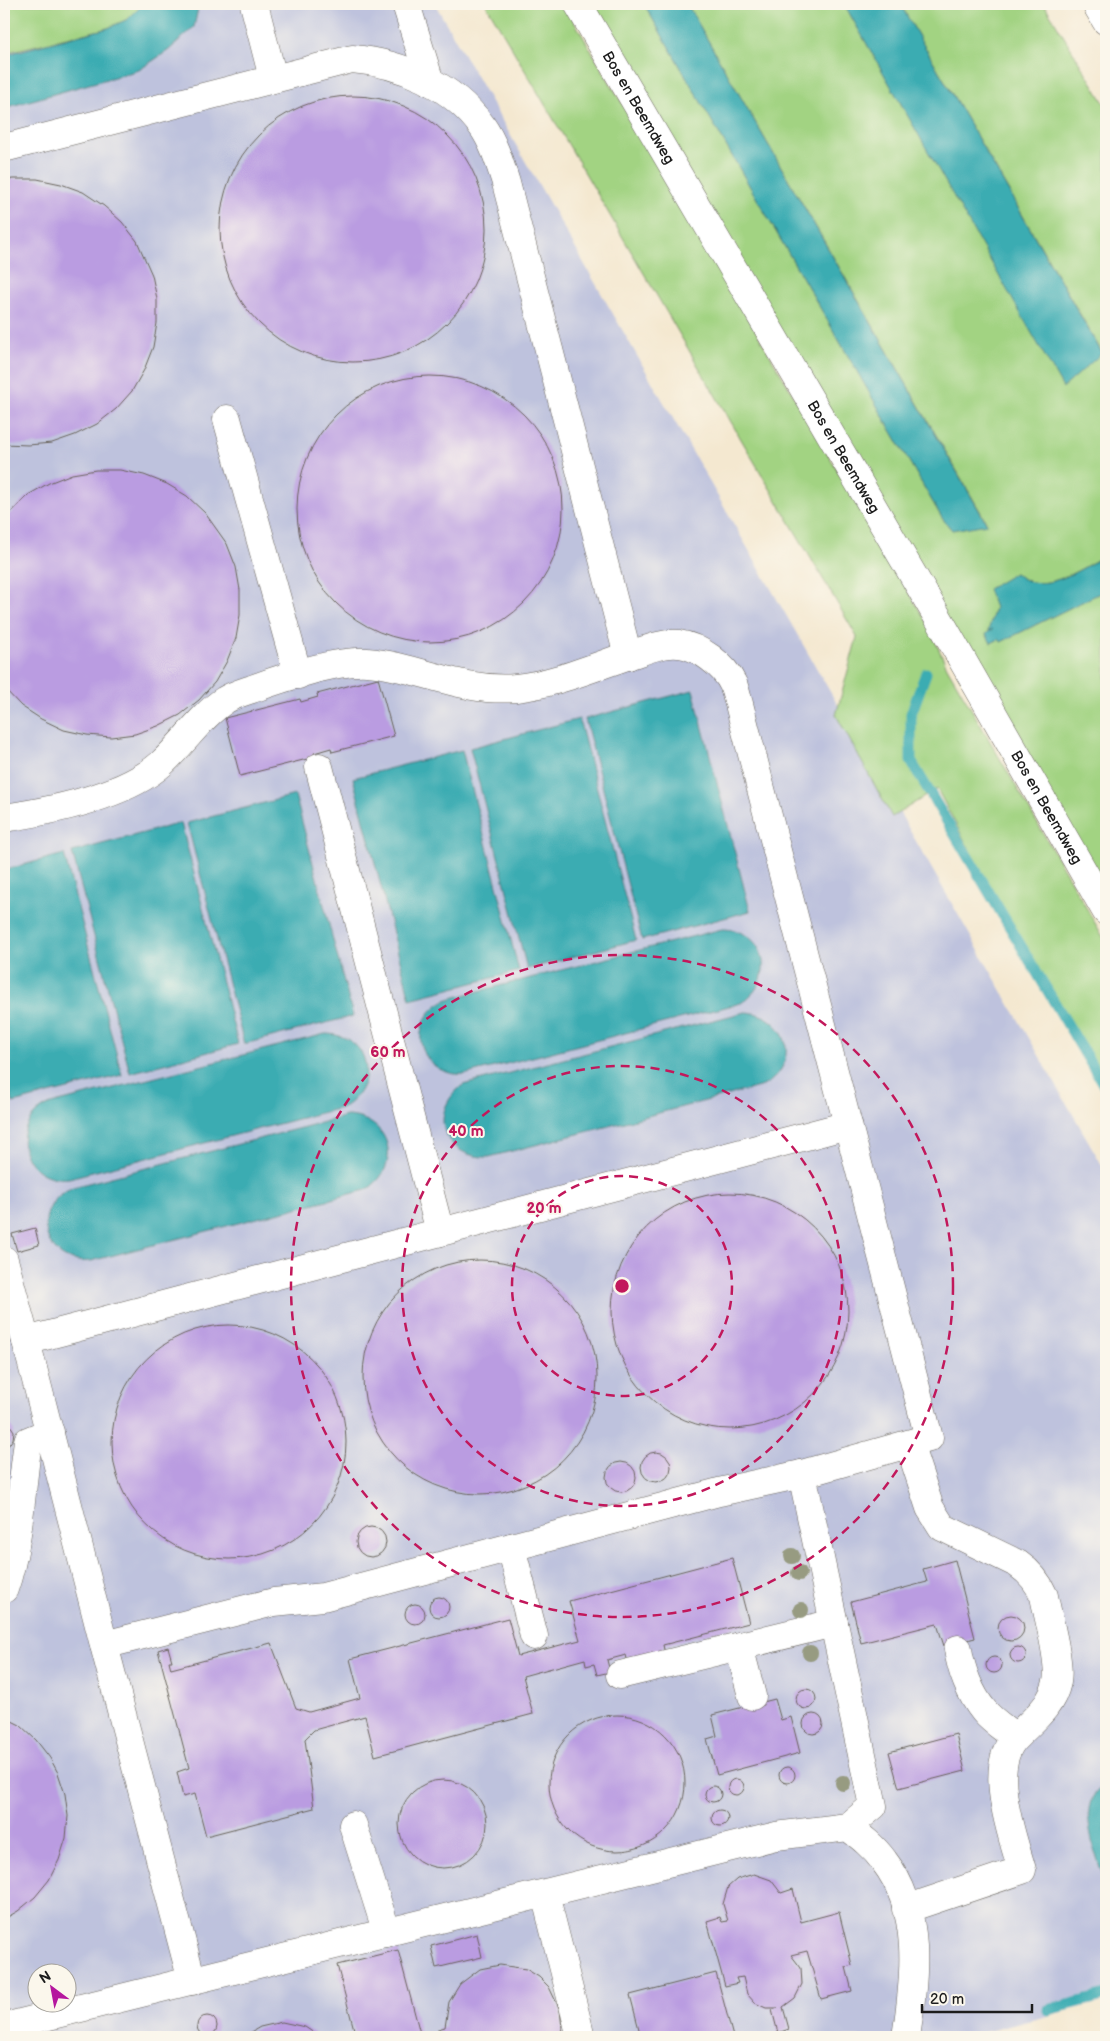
<svg xmlns="http://www.w3.org/2000/svg" width="1110" height="2041" font-family="'Balsamiq Sans',sans-serif">
	<style>
		.industrial { fill: #bec2dd; fill-rule: evenodd }
		.green { fill: #a2d382; stroke: #5f784f }
		.water { fill: #3aacb2; stroke: #2b6467 }
		.lines { fill: none; stroke-linecap: round; stroke-linejoin: round }
		.stream { stroke: #3aacb2; stroke-width: 11 }
		.building { fill: #ba9ce1 }
		.minor-casing { stroke: #68635b; stroke-width: 29 }
		.highway-casing { stroke: #68635b; stroke-width: 29 }
		.minor { stroke: #fff; stroke-width: 28 }
		.highway { stroke: #fff; stroke-width: 28 }
		.tree { fill: #979b81 }
		.ring { fill: none; stroke: #c2185b; stroke-width: 2.5; stroke-dasharray: 9 6 }
		.labels { text-anchor: middle; stroke-width: 4; stroke-linejoin: round; paint-order: stroke }
		.street-label { font-size: 15px; fill: #1c1c1c; stroke: #fbf7ec }
		.centre { fill: #c2185b; stroke: #fbf7ec; stroke-width: 2.5 }
		.ring-label { font-size: 15px; text-anchor: middle; font-weight: bold; fill: #c2185b; stroke: #fbf7ec; stroke-width: 4; stroke-linejoin: round; paint-order: stroke }
	</style>
	<rect width="100%" height="100%" fill="#fbf7ec"/>
	<filter id="ink" filterUnits="userSpaceOnUse"><feTurbulence type="fractalNoise" baseFrequency=".02" numOctaves="2"/><feDisplacementMap in="SourceGraphic" scale="10" xChannelSelector="R" yChannelSelector="G"/><feConvolveMatrix kernelMatrix="1 2 1 2 8 2 1 2 1" color-interpolation-filters="sRGB"/></filter>
	<filter id="wash" filterUnits="userSpaceOnUse"><feTurbulence type="fractalNoise" baseFrequency=".0096" numOctaves="4" result="noise"/><feDisplacementMap in="SourceGraphic" scale="20" xChannelSelector="R" yChannelSelector="G"/><feGaussianBlur stdDeviation="1.12" result="paint"/><feColorMatrix in="noise" values="0 0 0 0 0 0 0 0 0 0 0 0 0 0 0 0 0 1.4 0 .05"/><feComposite in="paint" operator="in"/></filter>
	<g filter="url(#wash)">
		<rect width="100%" height="100%" fill="#f4e8d0"/>
		<!-- industrial -->
		<path class="industrial" d="M4 4H435L1106 1172V2001L965 2037H4ZM38 1974H68V2004H38Z"/>
		<!-- green -->
		<g class="green">
			<polygon points="4,4 143,4 128,19 108,28 4,53"/>
			<polygon points="486,4 564,4 927,623 947,667 1106,942 1106,1087 995,897 937,789 892,817 836,715 857,637"/>
			<path d="M589 4H644L942 518 952 530 987 523 687 4H844L1063 387 1102 352 900 4H1044L1106 106V555C1079 569 1042 598 1015 573L989 589 995 608 989 630 993 629 986 634 991 643 999 639 1001 642 1106 590V900Z"/>
		</g>
		<!-- water -->
		<g class="water">
			<polygon points="143,4 199,4 194,27 169,50 139,70 4,108 4,55 108,28 128,19"/>
			<polygon points="644,4 687,4 987,524 952,530 942,518"/>
			<polygon points="844,4 900,4 1102,353 1063,388"/>
			<path d="M1106 555V590L1001 642 999 639 991 643 986 634 993 629 988 631 995 608 988 589 1015 573C1042 598 1080 569 1106 555Z"/>
			<polygon points="693,690 750,911 642,940 585,719"/>
			<polygon points="579,719 636,940 527,969 470,748"/>
			<polygon points="462,750 519,971 410,999 353,778"/>
			<polygon points="295,795 353,1016 244,1044 187,823"/>
			<polygon points="181,823 238,1044 130,1073 72,852"/>
			<polygon points="64,854 122,1075 13,1103 4,1067 4,870"/>
			<path d="M722 929C767 929 778 980 741 1003L467 1074C417 1079 403 1019 448 999Z"/>
			<path d="M745 1012C789 1014 802 1065 763 1086L489 1157C444 1159 426 1113 463 1085Z"/>
			<path d="M325 1034C370 1034 380 1084 344 1107L69 1178C20 1183 5 1123 51 1104Z"/>
			<path d="M347 1116C392 1118 403 1167 366 1190L91 1261C42 1267 28 1206 73 1187Z"/>
			<path d="M1106 1786V1883C1097 1859 1072 1798 1106 1786Z"/>
		</g>
		<g class="lines">
			<!-- stream -->
			<g class="stream">
				<polyline points="926,673 911,714 911,761 1106,1089"/>
				<polyline points="1048,2010 1106,1995"/>
			</g>
		</g>
		<g id="blocks">
			<!-- building -->
			<g class="building">
				<circle cx="353" cy="229" r="133"/>
				<polygon points="13,179 37,179 61,184 83,192 104,206 122,222 137,241 152,275 157,299 157,323 153,347 144,370 132,391 116,409 97,424 75,435 52,443 28,445 4,444 4,180"/>
				<circle cx="430" cy="509" r="133"/>
				<polygon points="96,470 120,470 144,475 167,484 187,496 205,513 227,544 236,567 240,590 240,615 236,638 227,661 215,682 199,700 180,715 158,726 135,734 111,737 87,735 64,730 41,719 21,706 4,688 4,520 28,495 49,483 72,474"/>
				<polygon points="378,678 394,736 332,752 331,748 314,753 315,757 240,776 225,718 300,699 301,702 318,697 317,694"/>
				<circle cx="730" cy="1311" r="118"/>
				<polygon points="35,1228 39,1245 17,1251 12,1234"/>
				<circle cx="480" cy="1377" r="117"/>
				<circle cx="229" cy="1442" r="117"/>
				<polygon points="4,1421 8,1422 14,1431 13,1439 8,1446 4,1448"/>
				<circle cx="656" cy="1467" r="15"/>
				<circle cx="621" cy="1477" r="15"/>
				<circle cx="371" cy="1542" r="15"/>
				<polygon points="732,1558 749,1623 663,1645 665,1654 628,1663 626,1655 607,1660 610,1672 597,1675 594,1664 586,1666 585,1659 523,1676 533,1714 375,1756 365,1716 314,1730 305,1739 314,1808 206,1836 195,1794 183,1797 177,1772 189,1768 158,1650 168,1647 172,1661 169,1661 171,1669 271,1643 296,1708 309,1712 360,1698 350,1659 508,1618 518,1656 580,1640 569,1601"/>
				<polygon points="955,1560 975,1638 944,1646 937,1624 861,1643 851,1602 927,1582 923,1569"/>
				<circle cx="439" cy="1607" r="10"/>
				<circle cx="415" cy="1614" r="10"/>
				<circle cx="1011" cy="1628" r="13"/>
				<circle cx="1018" cy="1655" r="8"/>
				<circle cx="994" cy="1665" r="8"/>
				<circle cx="806" cy="1699" r="10"/>
				<polygon points="775,1699 781,1720 791,1717 800,1753 717,1775 707,1739 717,1736 712,1715"/>
				<circle cx="813" cy="1724" r="10"/>
				<circle cx="617" cy="1783" r="68"/>
				<polygon points="4,1717 20,1725 36,1740 50,1758 58,1773 65,1794 68,1816 66,1838 59,1860 49,1880 35,1897 18,1911 4,1919"/>
				<polygon points="956,1734 965,1771 899,1788 889,1752"/>
				<circle cx="787" cy="1775" r="8"/>
				<circle cx="736" cy="1787" r="8"/>
				<circle cx="443" cy="1824" r="44"/>
				<circle cx="713" cy="1794" r="8"/>
				<circle cx="720" cy="1818" r="8"/>
				<polygon points="754,1874 771,1880 781,1893 793,1889 801,1922 839,1912 852,1965 846,1967 852,1991 821,1999 807,1951 791,1955 801,1968 802,1984 795,1998 783,2007 789,2029 778,2033 772,2010 778,2008 766,2008 755,2003 747,1994 743,1977 736,1978 738,1983 725,1986 707,1921 720,1917 722,1922 728,1921 723,1904 728,1887 737,1879"/>
				<polygon points="477,1934 482,1957 436,1968 431,1946"/>
				<polygon points="398,1950 421,2037 356,2037 337,1965"/>
				<polygon points="500,1965 526,1969 539,1977 549,1987 560,2010 562,2028 560,2037 440,2037 438,2029 445,2027 449,2002 460,1984 480,1969"/>
				<polygon points="716,1973 733,2037 641,2037 630,1995"/>
				<circle cx="207" cy="2026" r="10"/>
				<polygon points="282,2022 305,2027 320,2037 243,2037 260,2027"/>
			</g>
		</g>
	</g>
	<g filter="url(#ink)">
		<use href="#blocks" fill-opacity="0" stroke="#68635b" stroke-width="1"/>
		<g class="lines">
			<defs>
				<g id="minor">
					<polyline points="254,4 273,78"/>
					<polyline points="406,4 430,82"/>
					<path id="s1" d="M578 4 940 621 1106 911"/>
					<path d="M4 148 352 59C402 63 452 85 482 126 494 143 500 164 506 183L628 656"/>
					<polyline points="227,419 298,675"/>
					<polyline points="319,767 440,1232"/>
					<path d="M4 818C51 811 125 796 161 764 183 744 201 716 225 700 233 695 243 692 252 689 282 678 337 660 367 662 419 666 461 693 516 688 554 684 591 668 627 656 643 651 662 642 679 644 700 647 724 665 733 684 736 691 737 698 739 704L929 1438 802 1474"/>
					<polyline points="4,1260 26,1341"/>
					<polyline points="511,1547 534,1636"/>
					<path d="M4 1589C20 1544 21 1489 28 1441L50 1432"/>
					<polyline points="104,1645 26,1341 848,1125"/>
					<polyline points="739,1646 752,1696"/>
					<path d="M958 1649C961 1670 970 1694 984 1711 992 1721 1005 1729 1015 1737"/>
					<polyline points="620,1675 834,1623"/>
					<polyline points="353,1825 387,1933"/>
					<polyline points="545,1894 581,2037"/>
					<path d="M906 1909 1022 1870C1012 1835 986 1765 1017 1736 1033 1720 1052 1706 1057 1682 1061 1661 1048 1618 1044 1596 1038 1582 1031 1573 1018 1564L942 1527 930 1508 909 1444"/>
					<polyline points="192,1981 104,1645 274,1602 323,1597 719,1492 802,1474 873,1806 848,1827"/>
					<path d="M4 2027 776 1836 848 1827C861 1837 874 1847 884 1861 923 1911 915 1979 906 2037"/>
				</g>
				<polyline id="highway" points="1096,4 1106,21"/>
			</defs>
			<!-- minor casing -->
			<use href="#minor" class="minor-casing"/>
			<!-- highway casing -->
			<use href="#highway" class="highway-casing"/>
			<!-- minor -->
			<use href="#minor" class="minor"/>
			<!-- highway -->
			<use href="#highway" class="highway"/>
		</g>
		<!-- trees -->
		<g class="tree">
			<circle cx="792" cy="1556" r="8"/>
			<circle cx="799" cy="1573" r="8"/>
			<circle cx="801" cy="1610" r="8"/>
			<circle cx="810" cy="1653" r="8"/>
			<circle cx="843" cy="1783" r="8"/>
		</g>
	</g>
	<!-- distance rings -->
	<g class="ring">
		<circle cx="622" cy="1286" r="110"/>
		<circle cx="622" cy="1286" r="220"/>
		<circle cx="622" cy="1286" r="331"/>
	</g>
	<g class="labels">
		<!-- street labels -->
		<g class="street-label">
			<text dy="5" stroke="none"><textPath href="#s1" startOffset="120">Bos en Beemdweg</textPath></text>
			<text dy="5" stroke="none"><textPath href="#s1" startOffset="525">Bos en Beemdweg</textPath></text>
			<text dy="5" stroke="none"><textPath href="#s1" startOffset="930">Bos en Beemdweg</textPath></text>
		</g>
	</g>
	<circle cx="622" cy="1286" r="8" class="centre"/>
	<g class="ring-label">
		<text x="388" y="1057">60 m</text>
		<text x="466" y="1136">40 m</text>
		<text x="544" y="1213">20 m</text>
	</g>
	<!-- margin -->
	<rect width="1110" height="2041" fill="none" stroke="#fbf7ec" stroke-width="20"/>
	<!-- north arrow -->
	<g transform="translate(52 1988) rotate(328)"><circle r="24" fill="#fbf7ec" stroke="#a29f99"/>
	<path d="M0-4L9 19L0 12L-9 19Z" fill="#b5179e"/>
	<text y="-8" font-size="14" font-weight="bold" text-anchor="middle" fill="#1c1c1c">N</text>
	</g>
	<!-- scale -->
	<path d="M922 2004v8h110v-8" fill="none" stroke="#1c1c1c" stroke-width="2.5"/>
	<text x="930" y="2004" font-size="15" fill="#1c1c1c" stroke="#fbf7ec" stroke-width="4" paint-order="stroke">20 m</text>
</svg>
